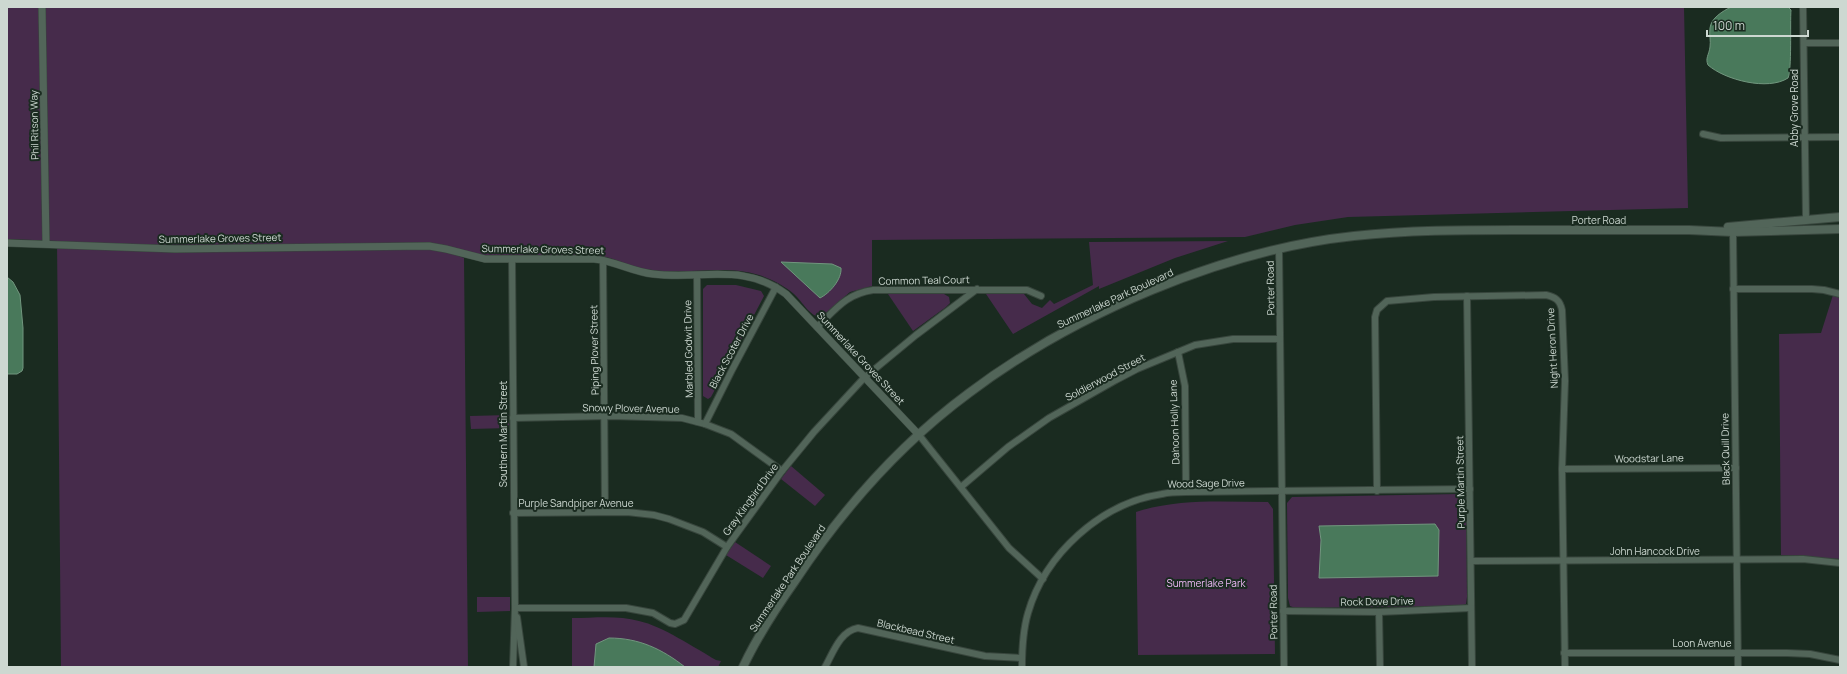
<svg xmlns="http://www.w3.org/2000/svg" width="1847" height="674" font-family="Manrope,sans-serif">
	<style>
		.green { fill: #462b4b }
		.water { fill: #49795b; stroke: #71967e }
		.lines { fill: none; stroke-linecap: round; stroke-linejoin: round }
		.minor-casing { stroke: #38463d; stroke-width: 8 }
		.tertiary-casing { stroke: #38463d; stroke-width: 8 }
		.secondary-casing { stroke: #38463d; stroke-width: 10 }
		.minor { stroke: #526559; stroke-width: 6 }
		.tertiary { stroke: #526559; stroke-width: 7 }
		.secondary { stroke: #526559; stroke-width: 8 }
		.labels { text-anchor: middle; stroke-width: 4; stroke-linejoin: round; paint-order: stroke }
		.street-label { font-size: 10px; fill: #cdd8d1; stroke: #1a2b20 }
		.park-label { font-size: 10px; fill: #edb8f5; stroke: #1a2b20 }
	</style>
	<rect width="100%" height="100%" fill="#1a2b20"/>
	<!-- green -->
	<g class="green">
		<path d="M7 7H1684L1688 208 1348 217 1295 225 1245 237 872 240V286L850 292 821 317C810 317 802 301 794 294 785 286 771 279 759 275 725 264 687 275 652 270 633 268 616 258 596 255H456L464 258 468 667H61L57 241 7 239Z"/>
		<polygon points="1228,241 1175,258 1099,289 1099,286 1013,334 986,294 1024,294 1032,304 1042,308 1050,300 1054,304 1093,285 1089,242"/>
		<polygon points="707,285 736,285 761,291 764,296 711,397 708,399 703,396 703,289"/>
		<polygon points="888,294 944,294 949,297 950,303 946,307 913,331"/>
		<polygon points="1833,295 1840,298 1840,559 1781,555 1779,334 1821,333"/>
		<polygon points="509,415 509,428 471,429 470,416"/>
		<polygon points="791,466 825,495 815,506 781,479"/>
		<polygon points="1459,494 1465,497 1466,501 1467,597 1466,604 1460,606 1295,608 1290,606 1288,598 1287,503 1292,497"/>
		<path d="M1268 502 1273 509 1275 654 1138 655 1136 512C1179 498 1224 502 1268 502Z"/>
		<polygon points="735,542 771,566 763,578 726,555"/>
		<polygon points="477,597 510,597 510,611 477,612"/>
		<path d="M572 618C594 618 618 615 639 621 662 626 695 648 716 660L721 661 718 667H572Z"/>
	</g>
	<!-- water -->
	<g class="water">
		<path d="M1731 7H1788L1791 10C1790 23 1792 70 1788 78 1768 91 1725 80 1708 65 1705 58 1709 55 1710 47 1711 41 1709 35 1710 28 1711 18 1723 11 1731 7Z"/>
		<path d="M781 262 832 264 841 268C842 279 830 293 820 298Z"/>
		<polygon points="7,277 13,282 20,295 23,328 23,368 22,371 17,374 7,374"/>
		<polygon points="1435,524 1439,530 1438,576 1319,578 1321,540 1319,526"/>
		<path d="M609 638C639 638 662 649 685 667H594L596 644Z"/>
	</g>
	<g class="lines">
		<defs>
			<g id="minor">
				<polyline points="1803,7 1806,220"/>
				<polyline points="1804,43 1840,43"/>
				<polyline points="1703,134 1721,138 1840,137"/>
				<polyline points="1733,232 1738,667"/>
				<polyline points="1279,249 1284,667"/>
				<polyline points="512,259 515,608 513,667"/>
				<polyline points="603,260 605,512"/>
				<polyline points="697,275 698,422"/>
				<polyline points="1733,289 1812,289 1824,290 1840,294"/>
				<polyline points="1467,296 1472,667"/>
				<path d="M817 327C836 309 846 294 873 290H1027L1041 296"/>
				<polyline points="1178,352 1185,386 1186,492"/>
				<polyline points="513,418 611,416 682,418 705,424 731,434 782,471"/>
				<polyline points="705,424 732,370 776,287"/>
				<polyline points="919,435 1009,548 1043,579"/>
				<polyline points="1562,469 1736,468"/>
				<polyline points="961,487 1008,447 1049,418 1116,380 1137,369 1195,345 1233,339 1280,339"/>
				<path d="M1377 491 1375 317 1377 310 1387 301 1434 297 1546 295C1555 297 1560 300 1562 310L1565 381 1562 469 1565 667"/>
				<polyline points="513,513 627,512 654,515 669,519 703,532 727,547"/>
				<polyline points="1471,561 1803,559 1840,563"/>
				<polyline points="515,608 626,608 653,613 670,623 675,624 684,620 727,547 782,471 814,432 864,378 916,335 977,289"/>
				<polyline points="1283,611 1379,612 1471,608"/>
				<polyline points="1379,612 1380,667"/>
				<polyline points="517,617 524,667"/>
				<polyline points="1564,653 1787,653 1810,654 1840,660"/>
				<path d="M825 667C833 653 840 631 858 628L985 656 1022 658"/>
				<path d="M1022 667C1022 649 1023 630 1028 613 1045 554 1101 503 1162 494 1170 492 1178 492 1186 492L1470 489"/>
			</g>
			<g id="tertiary">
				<polyline points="42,7 46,243"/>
				<path d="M7 243 175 249 429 246 446 249 485 259H594C615 261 633 272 653 274 702 280 743 262 786 294L919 435"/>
			</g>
			<g id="secondary">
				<polyline points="1728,227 1840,217"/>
				<path d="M743 667C757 637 776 608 795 581 842 510 900 444 969 393 1074 314 1223 250 1354 236 1408 230 1462 230 1516 230 1574 230 1632 230 1689 230L1733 232 1840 229"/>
			</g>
		</defs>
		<!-- minor casing -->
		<use href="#minor" class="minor-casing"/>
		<!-- tertiary casing -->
		<use href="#tertiary" class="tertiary-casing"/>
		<!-- secondary casing -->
		<use href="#secondary" class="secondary-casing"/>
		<!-- minor -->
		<use href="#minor" class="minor"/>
		<!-- tertiary -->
		<use href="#tertiary" class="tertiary"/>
		<!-- secondary -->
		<use href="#secondary" class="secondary"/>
	</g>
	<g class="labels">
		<!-- street labels -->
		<g class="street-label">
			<text transform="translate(1794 108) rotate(-90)" y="4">Abby Grove Road</text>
			<text transform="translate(34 125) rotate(-91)" y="4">Phil Ritson Way</text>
			<text x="1599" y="224">Porter Road</text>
			<text transform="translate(220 238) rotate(-1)" y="4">Summerlake Groves Street</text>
			<text transform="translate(543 249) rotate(1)" y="4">Summerlake Groves Street</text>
			<text transform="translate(924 280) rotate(-1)" y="4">Common Teal Court</text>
			<text transform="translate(1270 288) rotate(-91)" y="4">Porter Road</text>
			<text transform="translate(1115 298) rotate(-25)" y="4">Summerlake Park Boulevard</text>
			<text transform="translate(1552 348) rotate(-93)" y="4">Night Heron Drive</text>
			<text transform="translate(688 349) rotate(-91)" y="4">Marbled Godwit Drive</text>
			<text transform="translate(594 350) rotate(-91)" y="4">Piping Plover Street</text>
			<text transform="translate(731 351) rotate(-62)" y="4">Black Scoter Drive</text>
			<text transform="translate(861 358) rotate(47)" y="4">Summerlake Groves Street</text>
			<text transform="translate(1105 377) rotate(-28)" y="4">Soldierwood Street</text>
			<text transform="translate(631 408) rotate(1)" y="4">Snowy Plover Avenue</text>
			<text transform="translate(1174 422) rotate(-92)" y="4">Dahoon Holly Lane</text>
			<text transform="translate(503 434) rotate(-90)" y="4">Southern Martin Street</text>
			<text transform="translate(1725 449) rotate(-91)" y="4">Black Quill Drive</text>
			<text transform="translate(1649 458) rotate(-1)" y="4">Woodstar Lane</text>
			<text transform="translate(1460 482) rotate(-91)" y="4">Purple Martin Street</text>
			<text transform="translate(1206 483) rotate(-1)" y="4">Wood Sage Drive</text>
			<text transform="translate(750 499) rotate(-54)" y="4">Gray Kingbird Drive</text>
			<text x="576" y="507">Purple Sandpiper Avenue</text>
			<text x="1655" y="555">John Hancock Drive</text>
			<text transform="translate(787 578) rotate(-56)" y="4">Summerlake Park Boulevard</text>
			<text transform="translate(1377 601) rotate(-1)" y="4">Rock Dove Drive</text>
			<text transform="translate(1273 612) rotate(-91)" y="4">Porter Road</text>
			<text transform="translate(916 631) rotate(13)" y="4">Blackbead Street</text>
			<text x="1702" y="647">Loon Avenue</text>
		</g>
		<!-- park labels -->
		<g class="park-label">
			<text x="1206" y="587">Summerlake Park</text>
		</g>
	</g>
	<!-- border -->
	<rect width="1847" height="674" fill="none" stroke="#cdd8d1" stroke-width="16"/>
	<!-- scale -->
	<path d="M1707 30v6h101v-6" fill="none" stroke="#cdd8d1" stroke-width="2"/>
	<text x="1713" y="30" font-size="12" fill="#cdd8d1" stroke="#1a2b20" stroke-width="3" paint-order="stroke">100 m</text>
</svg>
